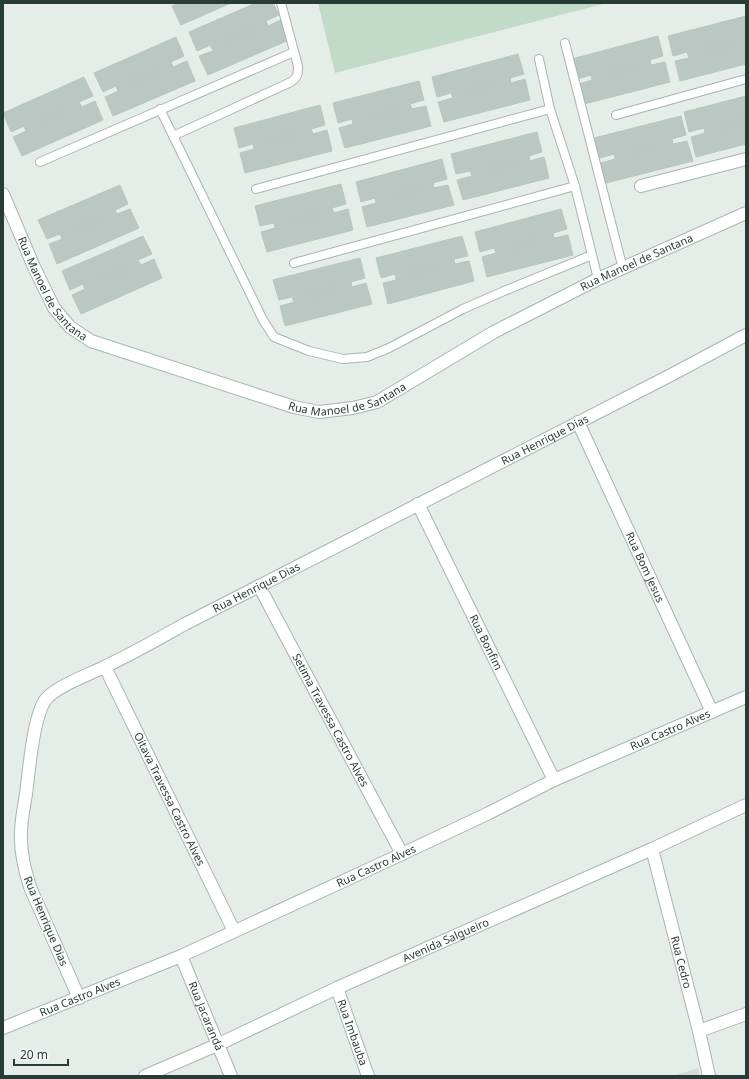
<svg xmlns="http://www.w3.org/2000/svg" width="749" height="1079" font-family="'Noto Sans',sans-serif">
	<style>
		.built { fill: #d4dcd8 }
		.green { fill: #c1dbc8 }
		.building { fill: #bbc7c2; stroke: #b8c6c0 }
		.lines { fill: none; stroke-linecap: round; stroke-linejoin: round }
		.lane-casing { stroke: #a8b4b0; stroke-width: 10 }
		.street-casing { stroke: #a8b4b0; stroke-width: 14 }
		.lane { stroke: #fff; stroke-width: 8 }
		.street { stroke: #fff; stroke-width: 12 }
		.labels { text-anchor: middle; stroke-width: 3; stroke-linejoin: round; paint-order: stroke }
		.street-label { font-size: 11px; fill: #273c36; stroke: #f6f9f7 }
	</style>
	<rect width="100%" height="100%" fill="#e5ede9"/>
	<!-- built -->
	<polygon class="built" points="698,1068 700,1076 673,1076"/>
	<!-- green -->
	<polygon class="green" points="318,3 607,3 335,73"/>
	<!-- building -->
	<g class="building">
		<polygon points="179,3 231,3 181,25 172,6"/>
		<polygon points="256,3 273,3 279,15 266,21 268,26 281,20 289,40 208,75 199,56 213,51 210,45 197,51 189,32"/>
		<polygon points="746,16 746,64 680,81 675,61 689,58 687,52 673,56 668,36"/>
		<polygon points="250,28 252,33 229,43 227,38"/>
		<polygon points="658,36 663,56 650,60 651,65 665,62 670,82 584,104 579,84 592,80 591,75 577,79 572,59"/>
		<polygon points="176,37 184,56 171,62 173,67 187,61 195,81 113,116 105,97 118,91 116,86 103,92 94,73"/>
		<polygon points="729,42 731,47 706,53 705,48"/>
		<polygon points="518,54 524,74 510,78 511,83 525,79 530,100 444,122 438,102 453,98 451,93 437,97 432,77"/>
		<polygon points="633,64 635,69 610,76 609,71"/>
		<polygon points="155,69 158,74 135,84 132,79"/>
		<polygon points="84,77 93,96 79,102 82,107 95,101 103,120 22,156 13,137 26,131 24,126 11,132 3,113"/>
		<polygon points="419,81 424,100 410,104 412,109 426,106 431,126 345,148 339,128 353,124 352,119 338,123 333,103"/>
		<polygon points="493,82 494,87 470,94 469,88"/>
		<polygon points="746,96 746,144 696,157 691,137 705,133 704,128 689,132 684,112"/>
		<polygon points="320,105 325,125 311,129 313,134 327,130 332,151 245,173 240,153 254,149 253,144 239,148 234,128"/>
		<polygon points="64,108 66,113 43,124 41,119"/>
		<polygon points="394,108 395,114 371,120 370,115"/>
		<polygon points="681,116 686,135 672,139 673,144 687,141 693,161 606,183 601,163 615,159 614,154 600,158 594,138"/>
		<polygon points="745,117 746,123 722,129 721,123"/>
		<polygon points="537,132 542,152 529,156 530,161 544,157 549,178 463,200 457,180 472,176 470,171 456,174 451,154"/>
		<polygon points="295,133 296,138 272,145 270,139"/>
		<polygon points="656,143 657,148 633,155 631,150"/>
		<polygon points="442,159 447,179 433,183 434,188 448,185 454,205 367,227 362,207 376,203 375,198 361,202 356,182"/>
		<polygon points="512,160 513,165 489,172 488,166"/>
		<polygon points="341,184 346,204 332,208 334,213 348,209 353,230 267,252 261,232 275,228 274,223 260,226 255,206"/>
		<polygon points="120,185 128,204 115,210 117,214 130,209 139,228 57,264 49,244 62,239 60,234 47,239 38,220"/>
		<polygon points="417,187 418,192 394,199 392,193"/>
		<polygon points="561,209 567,229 553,233 554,238 568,235 573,255 487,277 482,257 496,253 494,248 480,252 475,232"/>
		<polygon points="316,212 317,217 293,223 292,218"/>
		<polygon points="99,216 102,221 79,232 76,226"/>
		<polygon points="143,236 152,254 138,260 141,265 154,259 162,278 81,314 72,295 85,289 83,284 70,290 62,271"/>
		<polygon points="462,236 468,256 454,259 455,264 469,261 474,281 388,304 383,283 396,280 395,274 381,278 376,258"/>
		<polygon points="536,237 538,242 513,249 512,244"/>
		<polygon points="360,258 365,278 351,282 352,287 366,283 372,304 285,326 280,306 294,302 292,297 279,300 273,280"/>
		<polygon points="437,264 439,269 414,275 413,270"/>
		<polygon points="123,267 125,272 102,282 100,277"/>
		<polygon points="335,286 336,291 311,298 310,292"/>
	</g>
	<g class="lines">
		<defs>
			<g id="lane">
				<polyline points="565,43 623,269"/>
				<polyline points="539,59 550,109 575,186 598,279"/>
				<polyline points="160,109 263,320 274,337 309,351 343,359 367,357 389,348 463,309 504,291 592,255"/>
				<polyline points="616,115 746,79"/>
				<path d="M173 136 291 82C298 77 298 74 298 66L281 3"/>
				<polyline points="40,162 294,52"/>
				<polyline points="256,189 550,109"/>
				<polyline points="294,263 575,186"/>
			</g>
			<g id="street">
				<polyline points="641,186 746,159"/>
				<path id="s1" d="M3 194 34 267 54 308 70 327 91 341 294 407 319 412 353 408 377 402 494 332 598 279 746 213"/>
				<path id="s2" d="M578 422 712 712"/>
				<path id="s3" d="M418 504 554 780"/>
				<path id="s4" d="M259 586 402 854"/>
				<path id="s5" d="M105 667 234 931"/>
				<path id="s6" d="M652 849 699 1031 709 1076"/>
				<path id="s7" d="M181 956 231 1076"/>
				<path id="s8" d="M337 988 368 1076"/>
				<path id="s9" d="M79 998 30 887C25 870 20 852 21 833 21 820 24 807 26 794 29 772 33 716 46 699 57 686 88 675 104 667 132 654 158 639 185 624L671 375 746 335"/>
				<path id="s10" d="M3 1028 181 956 402 854 489 813 554 780 746 697"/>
				<polyline points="699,1031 746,1014"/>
				<path id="s11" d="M145 1076 217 1045 337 988 652 849 746 805"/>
			</g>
		</defs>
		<!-- lane casing -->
		<use href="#lane" class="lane-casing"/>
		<!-- street casing -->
		<use href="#street" class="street-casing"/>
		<!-- lane -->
		<use href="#lane" class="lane"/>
		<!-- street -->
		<use href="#street" class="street"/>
	</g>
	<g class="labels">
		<!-- street labels -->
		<g class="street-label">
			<text dy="4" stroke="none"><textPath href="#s1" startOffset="768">Rua Manoel de Santana</textPath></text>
			<text dy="4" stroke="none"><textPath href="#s1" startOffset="108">Rua Manoel de Santana</textPath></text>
			<text dy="4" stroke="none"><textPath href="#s1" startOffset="444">Rua Manoel de Santana</textPath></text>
			<text dy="4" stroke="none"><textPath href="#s9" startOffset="876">Rua Henrique Dias</textPath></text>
			<text dy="4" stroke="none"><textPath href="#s2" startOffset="160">Rua Bom Jesus</textPath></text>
			<text dy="4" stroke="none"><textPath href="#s9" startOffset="552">Rua Henrique Dias</textPath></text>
			<text dy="4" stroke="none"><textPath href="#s3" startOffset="154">Rua Bonfim</textPath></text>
			<text dy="4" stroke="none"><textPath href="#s4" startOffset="152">Setima Travessa Castro Alves</textPath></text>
			<text dy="4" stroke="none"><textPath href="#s10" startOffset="731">Rua Castro Alves</textPath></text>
			<text dy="4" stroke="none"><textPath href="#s5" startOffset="147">Oitava Travessa Castro Alves</textPath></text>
			<text dy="4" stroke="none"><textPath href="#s10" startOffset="407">Rua Castro Alves</textPath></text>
			<text transform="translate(46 921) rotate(67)" y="4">Rua Henrique Dias</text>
			<text dy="4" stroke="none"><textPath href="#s11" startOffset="330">Avenida Salgueiro</textPath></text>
			<text dy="4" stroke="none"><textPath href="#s6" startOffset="117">Rua Cedro</textPath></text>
			<text dy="4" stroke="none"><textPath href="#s10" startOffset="83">Rua Castro Alves</textPath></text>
			<text dy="4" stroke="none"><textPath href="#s7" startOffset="65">Rua Jacarandá</textPath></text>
			<text dy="4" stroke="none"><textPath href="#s8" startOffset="47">Rua Imbauba</textPath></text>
		</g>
	</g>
	<!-- border -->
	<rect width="749" height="1079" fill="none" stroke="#273c36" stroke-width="8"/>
	<!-- scale -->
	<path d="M14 1059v6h54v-6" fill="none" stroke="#273c36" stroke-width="2"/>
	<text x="20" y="1059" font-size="12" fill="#273c36" stroke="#f6f9f7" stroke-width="3" paint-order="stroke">20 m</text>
</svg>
